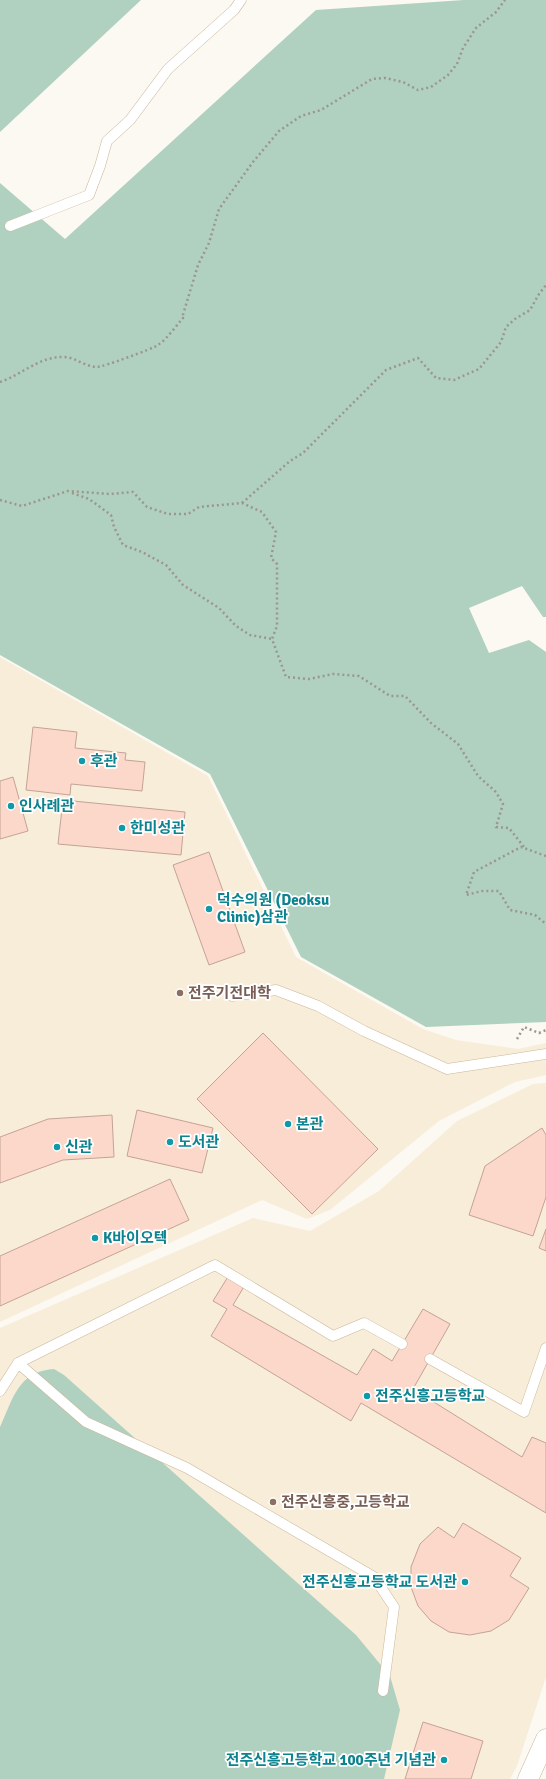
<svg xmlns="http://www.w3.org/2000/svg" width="546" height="1779" font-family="Signika,'Noto Sans KR',sans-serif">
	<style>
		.education { fill: #f8edd8 }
		.green { fill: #b0d1bf }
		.building { fill: #fbd8ca; stroke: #c4a396 }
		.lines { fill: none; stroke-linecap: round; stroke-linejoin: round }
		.service-casing { stroke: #cab79b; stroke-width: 11 }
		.minor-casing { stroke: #cab79b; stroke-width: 21 }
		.path { stroke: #9b968e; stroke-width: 2.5; stroke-dasharray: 2 3; stroke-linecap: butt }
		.service { stroke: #fff; stroke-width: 10 }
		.minor { stroke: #fff; stroke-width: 20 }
		.culture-dot { fill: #0f9aa8; stroke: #fff; stroke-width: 1.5 }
		.education-dot { fill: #8d6e63; stroke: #fff; stroke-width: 1.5 }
		.labels { text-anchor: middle; stroke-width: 3.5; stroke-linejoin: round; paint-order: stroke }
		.culture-label { font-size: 15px; font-weight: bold; fill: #0d838f; stroke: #fff; text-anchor: start }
		.education-label { font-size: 15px; font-weight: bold; fill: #785e54; stroke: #fff; text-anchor: start }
	</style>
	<rect width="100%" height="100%" fill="#fcf8f2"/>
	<!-- education -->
	<g class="education">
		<polygon points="0,657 208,776 296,957 423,1029 456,1040 518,1049 546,1043 546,1075 515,1082 439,1121 330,1210 307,1219 262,1200 0,1322"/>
		<polygon points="546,1083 546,1677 517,1766 510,1779 0,1779 0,1328 253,1218 310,1231 379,1191 457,1121 533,1084"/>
	</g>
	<!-- green -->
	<g class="green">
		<polygon points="0,0 141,0 0,132"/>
		<polygon points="464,0 546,0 546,617 543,617 522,586 469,608 489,653 529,640 546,652 546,1022 426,1027 301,957 210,774 0,655 0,183 65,239 316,10"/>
		<path d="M54 1369 64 1375 356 1635 390 1676 400 1710 384 1779H0V1427C13 1399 18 1371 54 1369Z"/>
	</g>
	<!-- building -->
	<g class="building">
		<polygon points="33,727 77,732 75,748 126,753 125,760 145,762 142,791 71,784 70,795 26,790"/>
		<polygon points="13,777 28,831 0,839 0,781"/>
		<polygon points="63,800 185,812 181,855 58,844"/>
		<polygon points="209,852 245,952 209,965 173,865"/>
		<polygon points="263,1033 378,1149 312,1214 197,1099"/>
		<polygon points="137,1110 213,1128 202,1173 127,1156"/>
		<polygon points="112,1115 114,1157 63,1160 0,1183 0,1137 48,1119"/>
		<polygon points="542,1128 546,1135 546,1197 533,1236 469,1215 485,1166"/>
		<polygon points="170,1179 189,1220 0,1306 0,1256"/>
		<polygon points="546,1229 546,1251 539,1248"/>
		<polygon points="229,1275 245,1285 233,1305 357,1375 373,1349 392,1361 423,1309 450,1324 413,1389 522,1457 532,1437 546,1443 546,1513 361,1403 351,1421 211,1336 227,1309 213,1301"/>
		<polygon points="463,1523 521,1558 510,1576 529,1588 509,1620 491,1631 470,1635 449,1632 431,1621 418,1606 411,1587 411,1567 420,1544 438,1527 454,1538"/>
		<polygon points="423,1722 483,1741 471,1779 405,1779"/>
	</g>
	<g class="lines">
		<defs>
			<g id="service">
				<polyline points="10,226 89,195 100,166 107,141 130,120 168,69 234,10 241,0"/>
				<polyline points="232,996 276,990 318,1006 364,1031 447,1069 546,1054"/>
				<polyline points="430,1359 524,1412 546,1348"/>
				<polyline points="18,1363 86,1422 187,1468 374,1577 394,1607 383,1691"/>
				<polyline points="0,1391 18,1363 215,1265 333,1336 364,1323 402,1344"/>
			</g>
			<polyline id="minor" points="528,1779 546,1739"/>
		</defs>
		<!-- service casing -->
		<use href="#service" class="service-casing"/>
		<!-- minor casing -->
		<use href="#minor" class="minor-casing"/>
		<!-- path -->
		<g class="path">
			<path d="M0 382C21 375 39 357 62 357 74 356 85 367 97 367 103 367 152 349 158 345 167 339 175 327 183 318H182L198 265 209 243 219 209 253 162 279 131 301 116 321 110 372 79 385 78 403 82 418 90 431 87 448 75 457 64 463 48 476 28 496 12 505 0"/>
			<polyline points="72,493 89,499 111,515 114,527 123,545 142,552 166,565 183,585 219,608 236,626 250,635 272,639"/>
			<polyline points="0,500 22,506 68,491 110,494 133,492 147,507 168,514 188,514 199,507 242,503 262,512 276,532 271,558 277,564 277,626 272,639 286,677 309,679 333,674 359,676 390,696 405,696 431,723 458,744 478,776 496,792 503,804 496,827 509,828 524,847"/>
			<polyline points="242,503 290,461 303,453 386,370 418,358 436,378 454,380 479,369 501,342 506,327 515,319 530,310 539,294 546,285"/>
			<polyline points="546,856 521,847 474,872 466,895 482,891 499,891 510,910 535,915 546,924"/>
			<polyline points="517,1039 524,1027 539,1033 546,1030"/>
		</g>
		<!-- service -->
		<use href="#service" class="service"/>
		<!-- minor -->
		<use href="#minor" class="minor"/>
	</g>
	<!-- markers -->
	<g class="culture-dot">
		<circle cx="82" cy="761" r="4"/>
		<circle cx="11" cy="806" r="4"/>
		<circle cx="122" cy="828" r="4"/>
		<circle cx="209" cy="909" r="4"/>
		<circle cx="288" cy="1124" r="4"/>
		<circle cx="170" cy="1142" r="4"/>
		<circle cx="57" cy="1147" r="4"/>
		<circle cx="95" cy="1238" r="4"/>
		<circle cx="367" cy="1396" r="4"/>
		<circle cx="465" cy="1582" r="4"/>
		<circle cx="444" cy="1760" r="4"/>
	</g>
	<g class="education-dot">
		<circle cx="180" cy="993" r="4"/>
		<circle cx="273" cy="1502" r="4"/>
	</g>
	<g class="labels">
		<!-- culture labels -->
		<g class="culture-label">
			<text x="90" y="766">후관</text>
			<text x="19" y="811">인사례관</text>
			<text x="130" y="833">한미성관</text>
			<text x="217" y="905">덕수의원 (Deoksu<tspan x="217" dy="17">Clinic)삼관</tspan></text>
			<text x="296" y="1129">본관</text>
			<text x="178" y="1147">도서관</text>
			<text x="65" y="1152">신관</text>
			<text x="103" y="1243">K바이오텍</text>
			<text x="375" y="1401">전주신흥고등학교</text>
			<text x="457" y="1587" text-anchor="end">전주신흥고등학교 도서관</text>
			<text x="436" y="1765" text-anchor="end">전주신흥고등학교 100주년 기념관</text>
		</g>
		<!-- education labels -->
		<g class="education-label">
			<text x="188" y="998">전주기전대학</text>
			<text x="281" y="1507">전주신흥중,고등학교</text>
		</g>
	</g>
</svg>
